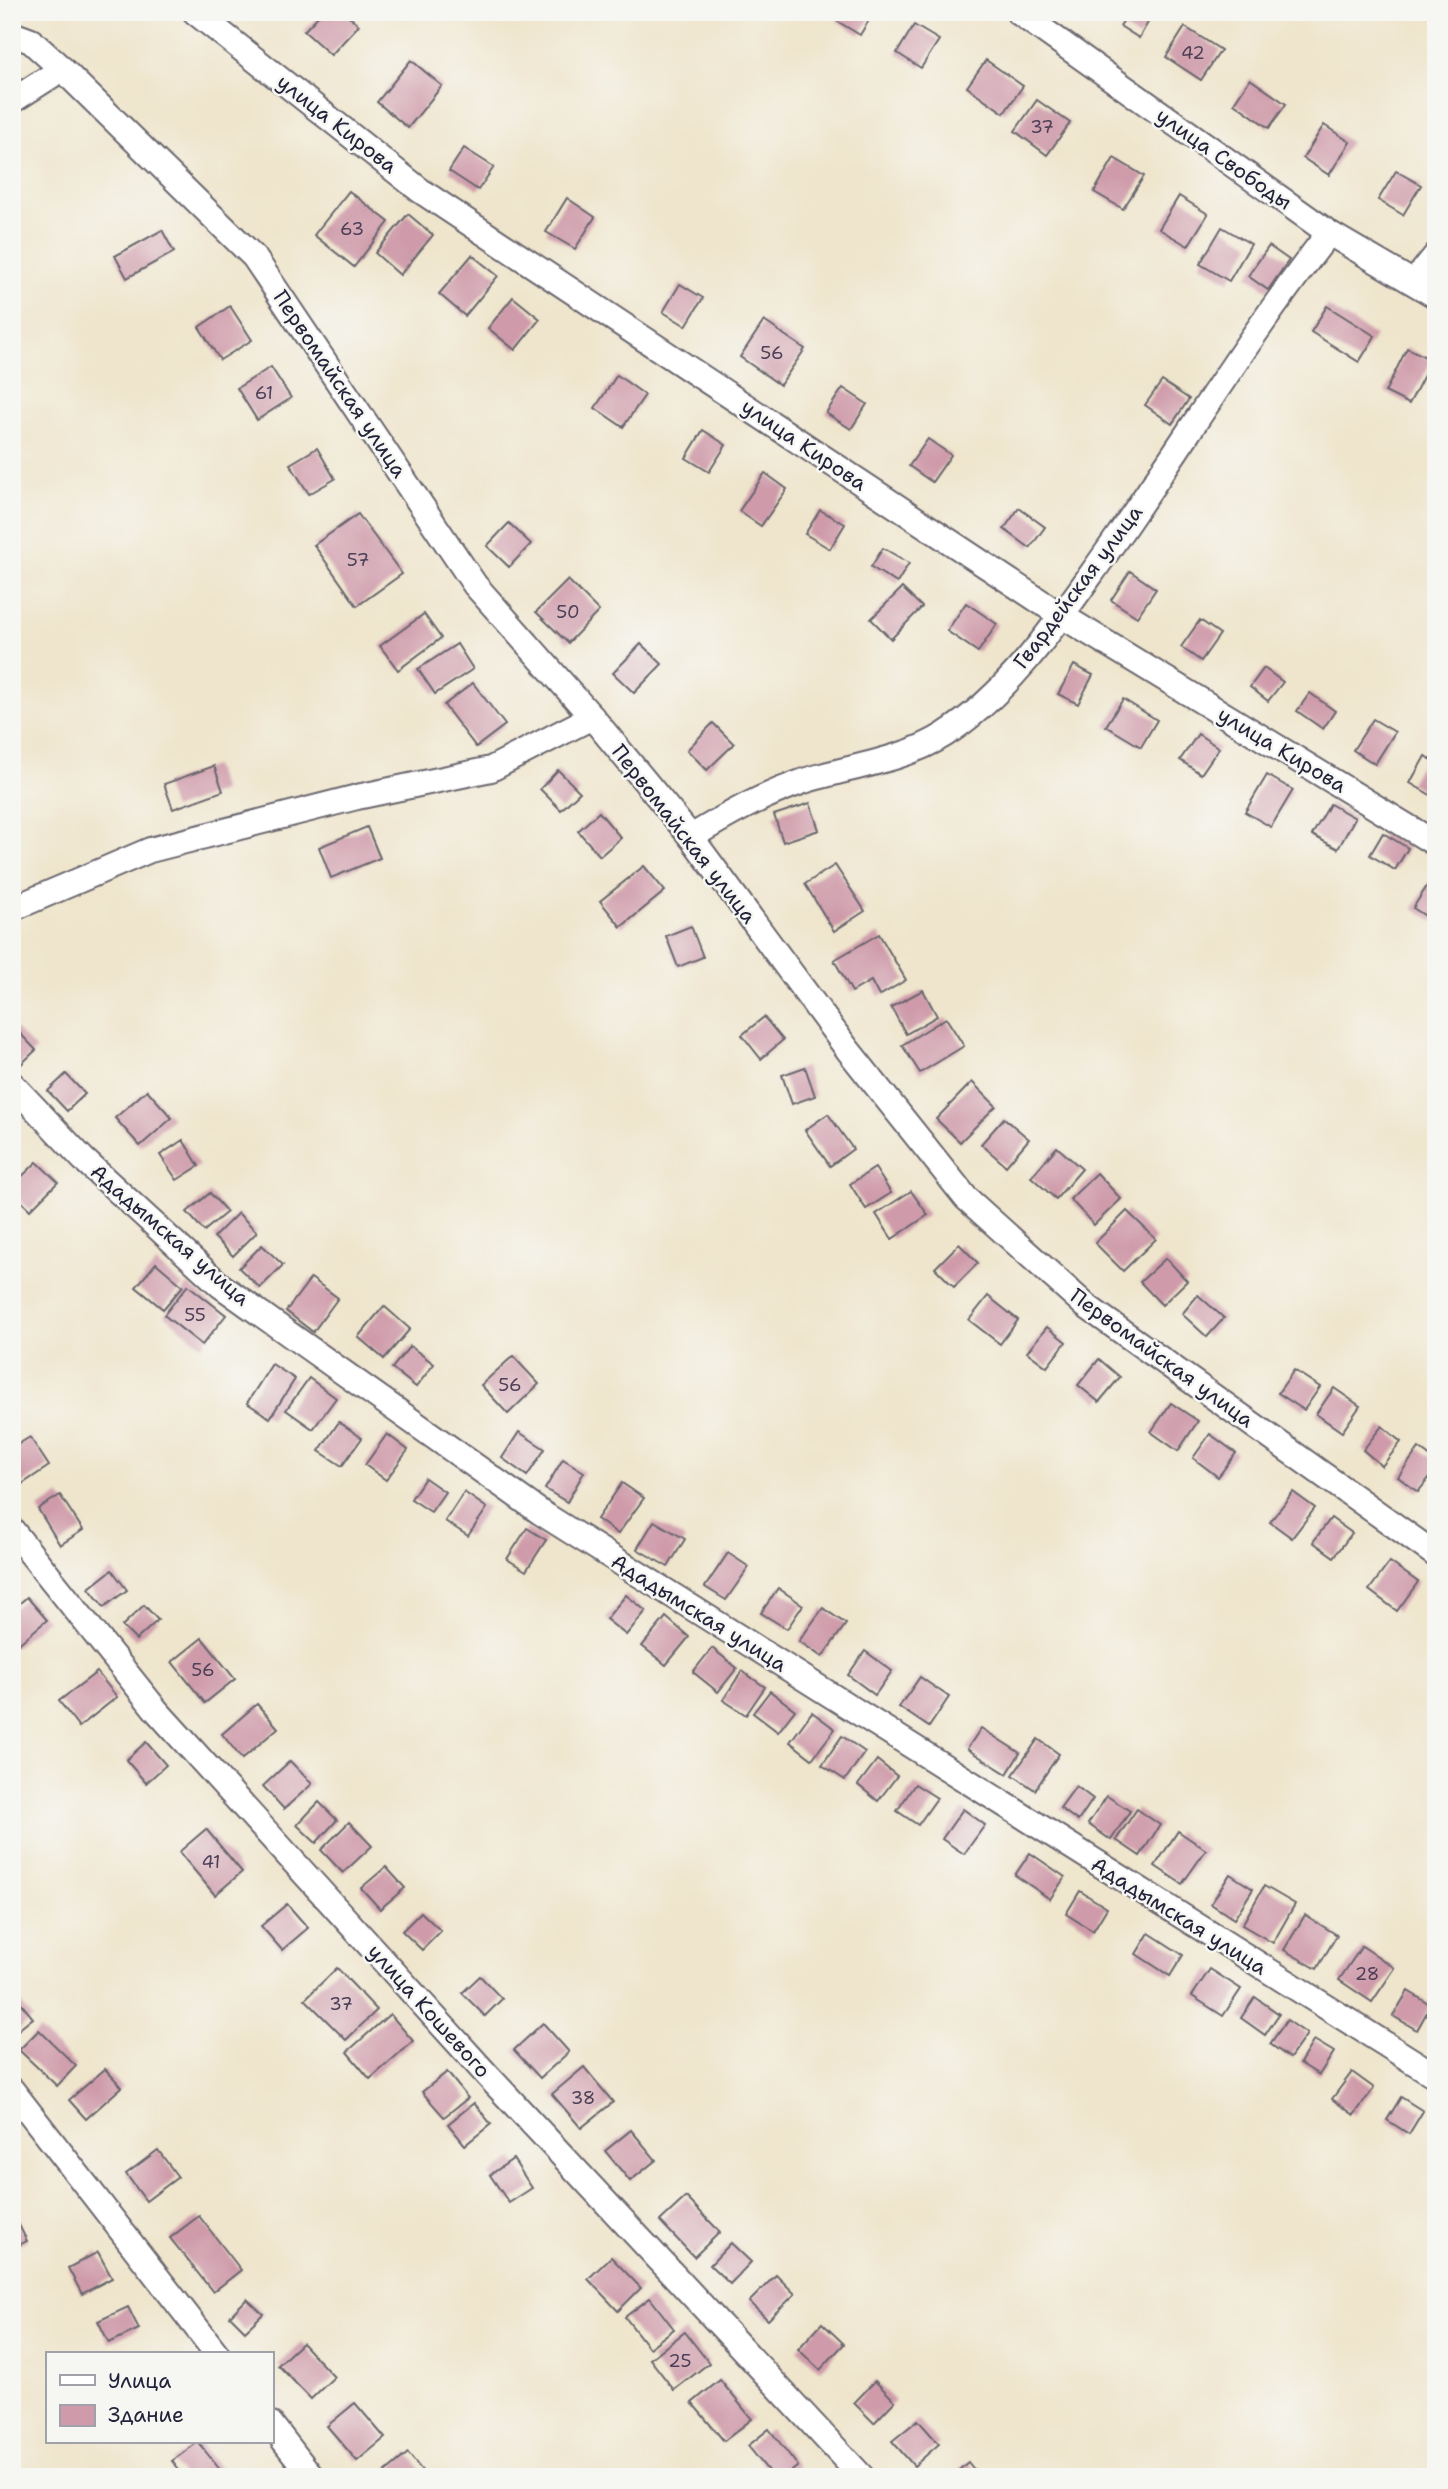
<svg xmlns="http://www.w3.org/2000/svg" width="1448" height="2489" font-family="'Shantell Sans',sans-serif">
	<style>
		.building { fill: #cf9baa }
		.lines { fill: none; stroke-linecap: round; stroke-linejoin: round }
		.minor-casing { stroke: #6a666e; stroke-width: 28 }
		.minor { stroke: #fff; stroke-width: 24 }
		.labels { text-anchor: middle; stroke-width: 5; stroke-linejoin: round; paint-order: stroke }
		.number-label { font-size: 18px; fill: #4d4057 }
		.street-label { font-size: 21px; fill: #22223b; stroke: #f6f6f2 }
	</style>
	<rect width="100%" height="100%" fill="#f6f6f2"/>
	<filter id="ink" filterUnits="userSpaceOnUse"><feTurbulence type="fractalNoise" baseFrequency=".0143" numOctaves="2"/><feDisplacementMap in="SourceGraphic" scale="14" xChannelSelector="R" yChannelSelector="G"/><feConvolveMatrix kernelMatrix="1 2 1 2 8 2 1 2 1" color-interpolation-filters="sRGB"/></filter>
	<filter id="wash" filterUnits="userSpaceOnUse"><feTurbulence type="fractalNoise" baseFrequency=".00686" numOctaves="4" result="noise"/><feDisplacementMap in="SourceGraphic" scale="28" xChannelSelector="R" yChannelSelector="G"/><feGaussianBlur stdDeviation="1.57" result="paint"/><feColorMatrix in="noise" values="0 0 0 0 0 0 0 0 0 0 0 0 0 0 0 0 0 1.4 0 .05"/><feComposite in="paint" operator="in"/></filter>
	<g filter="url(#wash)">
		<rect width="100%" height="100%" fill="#efe5cc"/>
		<g id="blocks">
			<!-- building -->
			<g class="building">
				<polygon points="322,12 344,12 359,25 331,55 304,31"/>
				<polygon points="843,12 874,12 860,35 837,21"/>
				<polygon points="1129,12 1154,12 1139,38 1120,26"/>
				<polygon points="914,25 939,40 921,68 897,53"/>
				<polygon points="1185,27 1221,50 1201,80 1166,57"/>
				<polygon points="411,60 442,86 408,128 377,102"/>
				<polygon points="986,60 1023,86 1004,113 967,87"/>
				<polygon points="1250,79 1286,104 1269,128 1234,103"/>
				<polygon points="1037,100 1070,123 1047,155 1015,131"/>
				<polygon points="1324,125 1350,142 1329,175 1303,158"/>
				<polygon points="464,148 494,167 478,190 449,171"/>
				<polygon points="1114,158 1144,176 1123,209 1094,192"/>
				<polygon points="1396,171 1421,185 1403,215 1378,200"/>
				<polygon points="349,191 389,222 354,267 314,235"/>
				<polygon points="1179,196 1208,214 1188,246 1159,229"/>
				<polygon points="567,198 595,217 575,249 546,232"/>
				<polygon points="408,214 433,235 400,275 375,253"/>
				<polygon points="1222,227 1251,244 1229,281 1200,264"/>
				<polygon points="162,230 174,252 127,278 115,256"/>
				<polygon points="1269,246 1289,260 1268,290 1248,276"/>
				<polygon points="472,255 498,276 465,316 439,294"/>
				<polygon points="680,284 703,298 686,326 663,312"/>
				<polygon points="513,297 540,319 515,350 488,328"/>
				<polygon points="230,306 252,340 220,360 199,327"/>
				<polygon points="1327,306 1375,336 1359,362 1311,332"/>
				<polygon points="764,321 805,349 780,385 740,357"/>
				<polygon points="1407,348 1432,360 1409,404 1385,392"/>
				<polygon points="271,367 291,398 257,420 237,388"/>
				<polygon points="617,375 645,395 623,427 595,408"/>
				<polygon points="1162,381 1189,399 1172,424 1145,405"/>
				<polygon points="843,388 867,404 851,429 826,413"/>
				<polygon points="703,430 726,445 709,472 686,458"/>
				<polygon points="928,439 951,455 932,482 909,466"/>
				<polygon points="317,448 335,479 309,494 290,464"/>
				<polygon points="765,473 787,489 761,526 739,511"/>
				<polygon points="1019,508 1045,527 1030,548 1004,529"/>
				<polygon points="820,510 845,524 830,549 805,534"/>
				<polygon points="358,514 402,574 357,606 314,545"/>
				<polygon points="509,523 531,544 509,567 487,546"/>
				<polygon points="883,548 909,563 897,583 871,567"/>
				<polygon points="1130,571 1156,589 1137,617 1111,600"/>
				<polygon points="568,580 599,611 568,643 536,612"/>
				<polygon points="902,588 922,607 891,639 871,619"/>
				<polygon points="966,603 997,624 978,652 947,631"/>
				<polygon points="424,614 441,638 398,670 380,646"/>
				<polygon points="1200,620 1220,634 1201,661 1181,647"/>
				<polygon points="457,644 473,669 435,694 418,669"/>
				<polygon points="641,644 662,664 634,693 613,673"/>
				<polygon points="1074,665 1093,675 1078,704 1058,694"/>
				<polygon points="1264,668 1283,682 1268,701 1250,687"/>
				<polygon points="473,683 505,725 476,747 444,705"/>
				<polygon points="1310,693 1335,711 1323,729 1297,711"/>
				<polygon points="1123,699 1157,720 1141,747 1106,726"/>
				<polygon points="1373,719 1395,732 1375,764 1353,750"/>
				<polygon points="713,723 734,744 707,770 687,750"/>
				<polygon points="1198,734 1219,748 1201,774 1180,760"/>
				<polygon points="1425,756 1436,762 1434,797 1410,783"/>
				<polygon points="214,766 223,791 173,809 164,784"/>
				<polygon points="558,770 580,792 561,810 540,789"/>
				<polygon points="1267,775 1293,790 1271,827 1245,812"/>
				<polygon points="810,803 819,830 783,842 774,815"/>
				<polygon points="1330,804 1355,818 1338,849 1312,835"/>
				<polygon points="599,812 621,838 600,856 578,831"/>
				<polygon points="367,827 380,858 331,878 319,847"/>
				<polygon points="1383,833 1408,848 1395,870 1370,855"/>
				<polygon points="835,865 865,911 834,931 805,884"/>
				<polygon points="644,866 665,891 621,927 600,901"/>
				<polygon points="1434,875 1436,876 1435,922 1413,908"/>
				<polygon points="691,926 703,957 678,967 666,936"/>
				<polygon points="879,934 906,980 879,996 871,981 852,992 834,960"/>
				<polygon points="923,990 937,1016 906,1034 891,1007"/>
				<polygon points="764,1017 783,1040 761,1059 742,1035"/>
				<polygon points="946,1018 964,1046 920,1073 902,1045"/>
				<polygon points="12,1025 36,1050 16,1069 12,1065"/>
				<polygon points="805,1067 815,1096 792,1104 782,1075"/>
				<polygon points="66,1074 85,1094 67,1111 48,1091"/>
				<polygon points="972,1082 996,1106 960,1142 936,1119"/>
				<polygon points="147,1090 172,1118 140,1146 115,1118"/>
				<polygon points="828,1114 853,1149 830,1166 805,1130"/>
				<polygon points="1004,1118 1029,1139 1006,1166 981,1144"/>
				<polygon points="183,1140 199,1166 177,1180 160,1155"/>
				<polygon points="1057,1147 1082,1169 1056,1199 1031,1177"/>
				<polygon points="37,1162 58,1182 30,1210 12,1192 12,1186"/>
				<polygon points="875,1168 891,1193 866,1209 850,1184"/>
				<polygon points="1097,1173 1121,1199 1094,1225 1070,1199"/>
				<polygon points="911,1191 928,1215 892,1239 876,1214"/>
				<polygon points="210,1193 227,1212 204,1231 187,1212"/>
				<polygon points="1127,1211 1156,1239 1123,1271 1095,1243"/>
				<polygon points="238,1213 257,1232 233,1256 214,1237"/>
				<polygon points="959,1244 978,1263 954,1287 935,1268"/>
				<polygon points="262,1245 283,1265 260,1288 239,1268"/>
				<polygon points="1166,1258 1187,1281 1162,1305 1140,1282"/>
				<polygon points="156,1263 183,1286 163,1309 136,1287"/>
				<polygon points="311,1278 338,1298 313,1332 286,1311"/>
				<polygon points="188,1285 226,1315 202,1345 164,1315"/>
				<polygon points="1198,1295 1224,1318 1207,1337 1182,1314"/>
				<polygon points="988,1296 1018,1320 1000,1344 969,1320"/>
				<polygon points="384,1306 410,1329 384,1359 358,1337"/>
				<polygon points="1047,1327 1066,1342 1047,1367 1027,1352"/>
				<polygon points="410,1346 434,1364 416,1387 392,1368"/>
				<polygon points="513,1356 539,1384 508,1414 481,1385"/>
				<polygon points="1099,1359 1120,1377 1099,1402 1078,1385"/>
				<polygon points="272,1364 295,1379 270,1418 247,1403"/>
				<polygon points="1294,1370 1320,1387 1304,1410 1278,1393"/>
				<polygon points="309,1378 336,1398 313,1429 286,1410"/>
				<polygon points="1334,1388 1360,1406 1342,1432 1316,1414"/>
				<polygon points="1171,1403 1198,1421 1178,1451 1151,1432"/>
				<polygon points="339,1422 362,1438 342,1466 319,1451"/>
				<polygon points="1382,1426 1401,1442 1382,1466 1363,1450"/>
				<polygon points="519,1432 545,1449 527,1476 502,1458"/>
				<polygon points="387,1434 408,1450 386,1480 365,1465"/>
				<polygon points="1210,1434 1236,1453 1218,1477 1193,1458"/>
				<polygon points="30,1437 49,1466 22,1484 12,1469 12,1448"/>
				<polygon points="1419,1448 1436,1461 1436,1469 1418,1492 1398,1477"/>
				<polygon points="563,1459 584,1472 567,1502 545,1489"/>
				<polygon points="425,1478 445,1492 431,1512 411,1499"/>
				<polygon points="622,1483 644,1498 618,1534 597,1519"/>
				<polygon points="464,1492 487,1508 468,1536 445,1521"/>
				<polygon points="1293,1492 1315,1508 1292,1538 1270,1522"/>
				<polygon points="60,1495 83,1530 60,1545 38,1509"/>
				<polygon points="1331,1518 1352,1533 1334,1557 1313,1542"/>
				<polygon points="654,1521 685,1539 668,1567 637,1549"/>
				<polygon points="527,1528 546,1540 526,1571 507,1559"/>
				<polygon points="728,1553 749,1567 726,1600 705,1587"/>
				<polygon points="1390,1562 1418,1582 1397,1611 1369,1590"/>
				<polygon points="112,1570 127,1590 104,1607 89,1588"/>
				<polygon points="778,1588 803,1605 787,1629 761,1613"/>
				<polygon points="626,1595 646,1611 626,1635 606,1619"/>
				<polygon points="27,1597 47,1620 15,1647 12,1644 12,1610"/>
				<polygon points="144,1605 158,1620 136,1640 122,1626"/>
				<polygon points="823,1608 846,1624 822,1657 799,1641"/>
				<polygon points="666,1617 689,1637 666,1665 642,1646"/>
				<polygon points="202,1638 235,1679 205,1703 172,1662"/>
				<polygon points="712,1648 737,1668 718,1692 693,1672"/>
				<polygon points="865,1651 892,1671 875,1695 848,1675"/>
				<polygon points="742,1671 765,1687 746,1715 723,1700"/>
				<polygon points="97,1672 117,1697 79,1727 59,1701"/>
				<polygon points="920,1677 949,1697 929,1727 899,1707"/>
				<polygon points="770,1691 795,1710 778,1732 753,1713"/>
				<polygon points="257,1704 278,1728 242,1759 222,1734"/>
				<polygon points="812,1712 835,1729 812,1759 790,1742"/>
				<polygon points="981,1728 1020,1753 1007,1774 967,1749"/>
				<polygon points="842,1736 865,1752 845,1780 822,1765"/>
				<polygon points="1038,1739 1059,1754 1035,1790 1013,1775"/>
				<polygon points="146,1742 166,1765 146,1783 126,1760"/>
				<polygon points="877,1760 897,1776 878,1801 858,1785"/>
				<polygon points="290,1761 312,1784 284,1809 263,1786"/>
				<polygon points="915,1784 937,1798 918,1825 897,1811"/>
				<polygon points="1076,1786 1093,1799 1078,1821 1060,1808"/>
				<polygon points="1107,1796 1130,1811 1111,1840 1088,1824"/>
				<polygon points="319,1802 337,1820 316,1843 297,1825"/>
				<polygon points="963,1809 985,1825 964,1854 942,1839"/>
				<polygon points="1137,1809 1160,1825 1140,1856 1116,1840"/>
				<polygon points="349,1822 372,1846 343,1873 321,1850"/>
				<polygon points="206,1829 242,1872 215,1895 179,1852"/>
				<polygon points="1178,1831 1206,1850 1182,1884 1155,1866"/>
				<polygon points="1030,1853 1065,1877 1050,1899 1015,1875"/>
				<polygon points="386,1867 405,1888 380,1909 361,1888"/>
				<polygon points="1230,1874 1253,1889 1234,1919 1211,1904"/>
				<polygon points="1264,1886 1295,1904 1273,1943 1242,1925"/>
				<polygon points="1080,1891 1107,1908 1093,1931 1066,1914"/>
				<polygon points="287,1904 308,1928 282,1950 261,1926"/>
				<polygon points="421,1912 441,1931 422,1950 402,1931"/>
				<polygon points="1305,1915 1337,1935 1317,1969 1284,1950"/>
				<polygon points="1149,1933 1183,1955 1170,1976 1136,1954"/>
				<polygon points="1362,1946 1395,1968 1372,2002 1339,1980"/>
				<polygon points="337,1968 377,2010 346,2040 305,1999"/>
				<polygon points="1210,1969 1241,1989 1223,2016 1192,1996"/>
				<polygon points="480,1976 502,1999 485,2016 462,1993"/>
				<polygon points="1408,1991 1431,2005 1417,2030 1393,2016"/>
				<polygon points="14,1995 33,2018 12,2035 12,1996"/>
				<polygon points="1255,1997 1279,2014 1265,2035 1241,2018"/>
				<polygon points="390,2014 413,2041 370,2079 347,2052"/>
				<polygon points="1287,2020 1307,2034 1290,2058 1270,2044"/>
				<polygon points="543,2023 569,2052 540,2078 514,2050"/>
				<polygon points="39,2030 76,2066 57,2086 19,2050"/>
				<polygon points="1314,2040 1334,2052 1319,2075 1300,2063"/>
				<polygon points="584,2067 613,2102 581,2128 552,2094"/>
				<polygon points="105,2069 122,2087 86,2119 69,2100"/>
				<polygon points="447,2072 468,2098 444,2117 422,2092"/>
				<polygon points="1352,2072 1374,2088 1354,2115 1332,2099"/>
				<polygon points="1401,2097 1423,2111 1409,2134 1387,2120"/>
				<polygon points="474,2103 491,2124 465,2145 448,2124"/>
				<polygon points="631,2130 656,2160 630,2181 605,2151"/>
				<polygon points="158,2150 178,2177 146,2201 126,2174"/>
				<polygon points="513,2159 532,2188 509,2203 490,2175"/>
				<polygon points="686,2197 720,2232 694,2257 660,2221"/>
				<polygon points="12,2211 27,2241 12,2248"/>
				<polygon points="199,2216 241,2270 213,2292 170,2238"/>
				<polygon points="731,2243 751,2262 730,2284 710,2265"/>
				<polygon points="98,2252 112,2278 82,2294 68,2268"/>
				<polygon points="611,2257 641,2288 618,2311 588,2279"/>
				<polygon points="776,2275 795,2294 768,2320 749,2302"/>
				<polygon points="650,2298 674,2329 649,2348 625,2317"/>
				<polygon points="247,2299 263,2314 245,2331 230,2316"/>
				<polygon points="128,2307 139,2329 109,2343 98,2321"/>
				<polygon points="822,2323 844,2344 820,2370 798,2349"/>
				<polygon points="685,2332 709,2363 674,2390 650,2359"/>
				<polygon points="302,2343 334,2377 311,2399 278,2365"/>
				<polygon points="720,2380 752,2419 724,2441 692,2403"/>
				<polygon points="875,2381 895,2401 874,2423 854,2403"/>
				<polygon points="355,2403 385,2438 357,2461 327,2426"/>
				<polygon points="918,2420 939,2444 914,2466 892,2441"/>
				<polygon points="769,2429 798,2466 784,2477 773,2477 748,2446"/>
				<polygon points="198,2442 221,2471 213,2477 184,2477 172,2461"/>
				<polygon points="408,2453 427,2477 379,2477"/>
				<polygon points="968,2462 980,2477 951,2477"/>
			</g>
		</g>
	</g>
	<g filter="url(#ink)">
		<use href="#blocks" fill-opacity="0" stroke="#6a666e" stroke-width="2"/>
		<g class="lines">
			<defs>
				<g id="minor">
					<polyline points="195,12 421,191 1062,616 1436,844"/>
					<polyline points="1018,12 1329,233 1436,296"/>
					<polyline points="12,34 31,41 62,69 254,257 475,585 592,717 691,837 848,1050 966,1198 1086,1306 1436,1555"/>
					<polyline points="12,101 62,69"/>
					<polyline points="1414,282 1436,255"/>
					<path d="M691 837C729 814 761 796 804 781 849 767 905 760 944 735 1010 693 1058 621 1102 559 1179 451 1247 337 1329 233"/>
					<polyline points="12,909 150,850 357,797 491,769 592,717"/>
					<polyline points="12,1084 83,1159 220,1285 540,1512 1436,2076"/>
					<polyline points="12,1530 156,1710 488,2076 862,2477"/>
					<polyline points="12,2090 217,2354"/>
					<polyline points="271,2424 312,2477"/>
				</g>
			</defs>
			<!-- minor casing -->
			<use href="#minor" class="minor-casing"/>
			<!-- minor -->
			<use href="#minor" class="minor"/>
		</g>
	</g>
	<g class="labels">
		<!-- number labels -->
		<g class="number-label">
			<text x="1193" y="59">42</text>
			<text x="1042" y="133">37</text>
			<text x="352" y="235">63</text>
			<text x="772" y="359">56</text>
			<text x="264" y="399">61</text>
			<text x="358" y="566">57</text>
			<text x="568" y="618">50</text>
			<text x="195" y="1321">55</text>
			<text x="510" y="1391">56</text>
			<text x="203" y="1676">56</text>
			<text x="211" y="1868">41</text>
			<text x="1367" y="1980">28</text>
			<text x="341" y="2010">37</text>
			<text x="583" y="2104">38</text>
			<text x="680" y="2367">25</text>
		</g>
		<!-- street labels -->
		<g class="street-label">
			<text transform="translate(337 124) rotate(38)" y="7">улица Кирова</text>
			<text transform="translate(1224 159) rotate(35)" y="7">улица Свободы</text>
			<text transform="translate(340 384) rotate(56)" y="7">Первомайская улица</text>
			<text transform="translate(804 445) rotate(34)" y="7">улица Кирова</text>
			<text transform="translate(1078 587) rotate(-53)" y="7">Гвардейская улица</text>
			<text transform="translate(1282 750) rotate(31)" y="7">улица Кирова</text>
			<text transform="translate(684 834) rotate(52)" y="7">Первомайская улица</text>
			<text transform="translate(170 1235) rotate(41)" y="7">Ададымская улица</text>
			<text transform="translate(1162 1358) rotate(36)" y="7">Первомайская улица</text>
			<text transform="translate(699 1613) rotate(32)" y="7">Ададымская улица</text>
			<text transform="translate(1179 1916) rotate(32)" y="7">Ададымская улица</text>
			<text transform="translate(429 2011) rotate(48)" y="7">улица Кошевого</text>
		</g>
	</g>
	<!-- margin -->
	<rect width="1448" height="2489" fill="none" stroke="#f6f6f2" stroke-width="42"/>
	<!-- legend -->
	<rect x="46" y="2352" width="228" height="91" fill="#f6f6f2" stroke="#a1a1a9" stroke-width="2"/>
	<rect x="60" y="2375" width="35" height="10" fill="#ffffff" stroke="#a1a1a9" stroke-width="2"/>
	<text x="108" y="2388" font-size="21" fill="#22223b">Улица</text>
	<rect x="60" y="2405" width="35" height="21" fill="#cf9baa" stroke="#a1a1a9" stroke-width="2"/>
	<text x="108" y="2422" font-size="21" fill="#22223b">Здание</text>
</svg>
